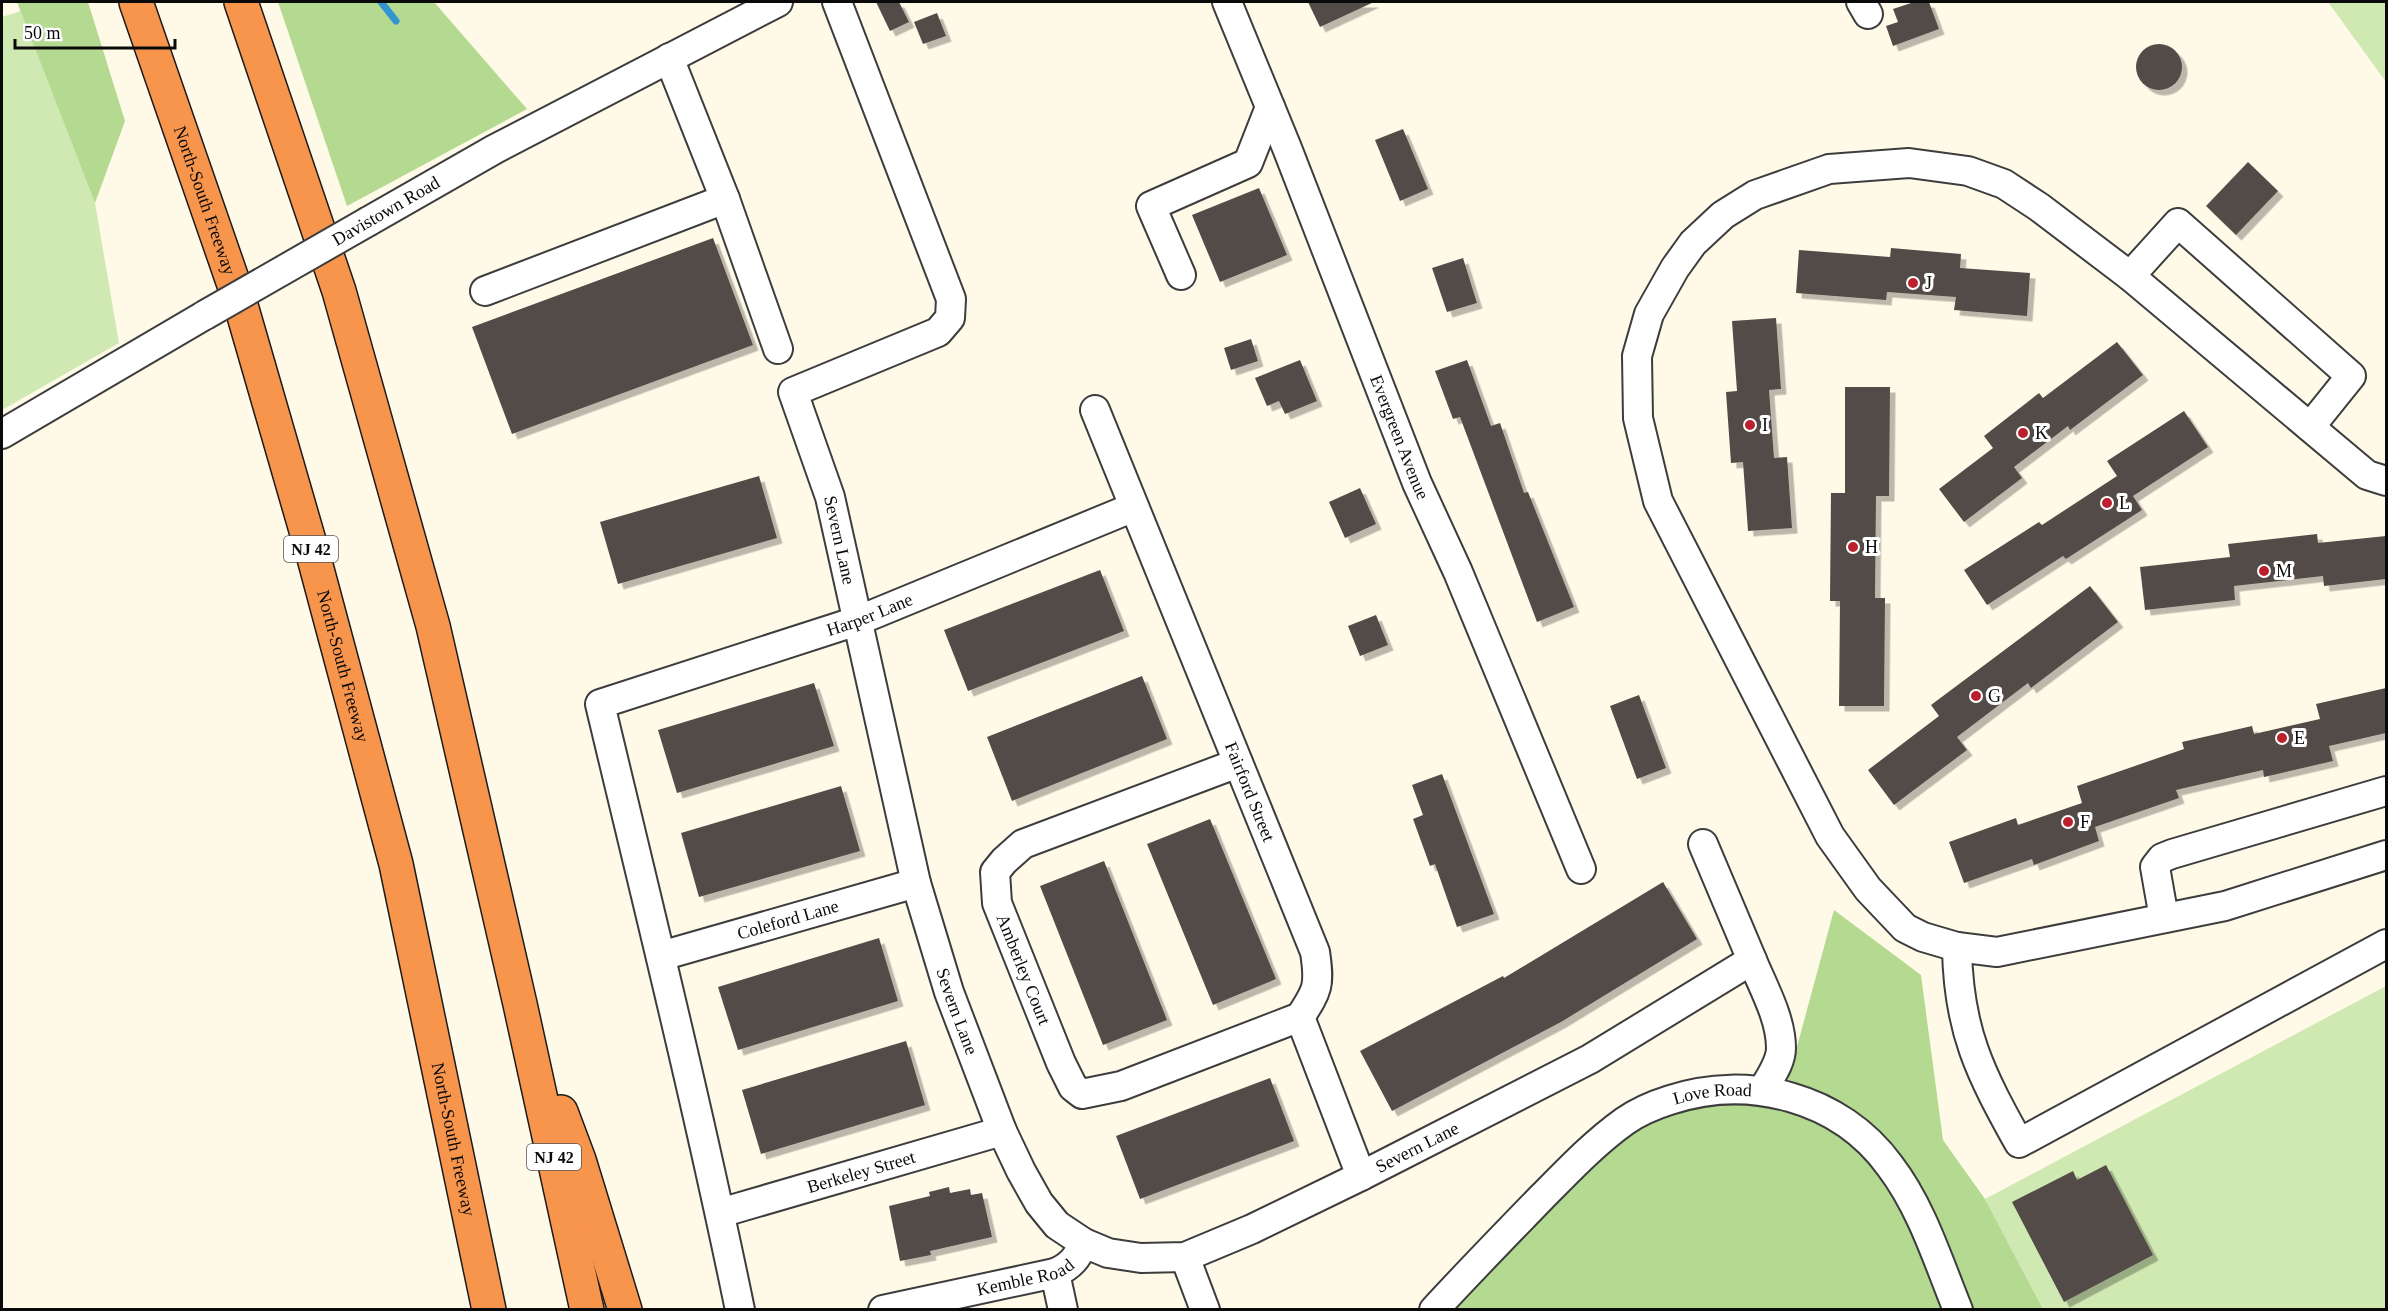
<svg xmlns="http://www.w3.org/2000/svg" width="2388" height="1311" font-family="Georgia,serif">
	<style>
		.green { fill: #d0e9b2 }
		.forest { fill: #b4da91 }
		.lines { fill: none; stroke-linecap: round; stroke-linejoin: round }
		.stream { stroke: #3196d0; stroke-width: 7 }
		.building { fill: #534b47; filter: url(#shadow) }
		.minor-casing { stroke: #3d3d3d; stroke-width: 32 }
		.highway-casing { stroke: #1b1b1b; stroke-width: 36 }
		.minor { stroke: #fff; stroke-width: 28 }
		.highway { stroke: #f8954d; stroke-width: 33 }
		.minor-bridge-casing { stroke: #3d3d3d; stroke-width: 32; stroke-linecap: butt }
		.minor-bridge { stroke: #fff; stroke-width: 28 }
		.poi-dot { fill: #bc202d; stroke: #fff; stroke-width: 2 }
		.labels { text-anchor: middle; stroke-width: 6; stroke-linejoin: round; paint-order: stroke }
		.shield { fill: #fff; stroke: #545454; stroke-width: 1.5 }
		.shield-label { font-size: 16px; font-weight: bold; fill: #0a0a0a }
		.street-label { font-size: 18px; fill: #0a0a0a; stroke: #fff }
		.poi-label { font-size: 18px; fill: #0a0a0a; stroke: #fff; text-anchor: start }
	</style>
	<defs>
		<filter id="shadow"><feDropShadow dx="5.5" dy="5.5" stdDeviation="0" flood-color="#0004"/></filter>
	</defs>
	<rect width="100%" height="100%" fill="#fffae8"/>
	<!-- green -->
	<g class="green">
		<polygon points="2328,2 2386,2 2386,82"/>
		<polygon points="21,11 95,203 119,343 2,410 2,17"/>
		<polygon points="2386,986 2386,1309 2043,1309 1985,1199"/>
	</g>
	<!-- forest -->
	<g class="forest">
		<polygon points="17,2 88,2 125,121 95,203"/>
		<polygon points="278,2 434,2 527,109 347,206"/>
		<polygon points="1834,910 1921,975 1943,1140 1985,1199 2043,1309 1451,1310 1551,1199 1640,1122 1694,1103 1782,1102"/>
	</g>
	<g class="lines">
		<!-- stream -->
		<polyline class="stream" points="381,2 396,21"/>
	</g>
	<!-- building -->
	<g class="building">
		<polygon points="876,2 899,2 909,22 890,31"/>
		<polygon points="1308,2 1374,2 1320,27"/>
		<polygon points="1914,2 1929,2 1939,29 1893,46 1886,26 1898,22 1893,9"/>
		<polygon points="937,13 946,36 923,44 914,22"/>
		<circle cx="2159" cy="67" r="23"/>
		<polygon points="1403,129 1428,189 1400,201 1375,140"/>
		<polygon points="2248,162 2278,191 2236,235 2206,206"/>
		<polygon points="1259,188 1287,255 1220,282 1192,215"/>
		<polygon points="713,238 753,345 512,434 472,327"/>
		<polygon points="1891,248 1961,254 1960,268 2030,273 2027,316 1954,310 1956,297 1887,292 1886,300 1796,293 1799,250 1890,257"/>
		<polygon points="1463,258 1477,303 1447,312 1432,268"/>
		<polygon points="1776,318 1781,389 1769,390 1774,458 1787,457 1792,528 1748,531 1743,462 1731,463 1726,392 1737,391 1732,321"/>
		<polygon points="1251,339 1258,361 1231,370 1224,348"/>
		<polygon points="2117,342 2143,375 2070,430 2068,426 2014,467 2022,478 1964,522 1939,489 1993,448 1984,436 2039,393 2043,398"/>
		<polygon points="1300,360 1317,401 1285,414 1279,401 1267,406 1255,378"/>
		<polygon points="1467,360 1491,426 1500,423 1524,493 1528,492 1574,607 1537,622 1460,417 1453,419 1435,371"/>
		<polygon points="1845,387 1890,387 1889,496 1876,496 1875,598 1885,598 1884,706 1839,706 1840,601 1830,601 1831,493 1845,493"/>
		<polygon points="2184,411 2208,447 2133,496 2142,510 2066,559 2063,556 1987,605 1964,570 2039,522 2042,525 2117,476 2107,461"/>
		<polygon points="759,476 777,538 618,584 600,522"/>
		<polygon points="1360,488 1376,524 1345,538 1329,502"/>
		<polygon points="2317,534 2318,543 2386,536 2386,579 2324,586 2323,576 2234,586 2235,600 2145,610 2140,567 2230,557 2228,544"/>
		<polygon points="1100,570 1124,631 968,691 944,630"/>
		<polygon points="2090,586 2118,622 2031,688 2028,683 1957,737 1967,750 1894,805 1868,770 1939,716 1931,705"/>
		<polygon points="1376,615 1388,645 1360,656 1348,626"/>
		<polygon points="1142,676 1167,739 1012,801 987,737"/>
		<polygon points="814,683 834,746 677,793 658,730"/>
		<polygon points="2386,688 2386,733 2329,746 2333,761 2264,777 2263,770 2176,790 2179,798 2095,827 2099,841 2034,865 2032,859 1964,883 1949,842 2016,818 2018,825 2082,803 2077,786 2184,749 2182,742 2252,726 2254,734 2320,719 2316,704"/>
		<polygon points="1639,695 1666,768 1637,779 1610,706"/>
		<polygon points="1442,774 1494,914 1457,927 1435,864 1430,866 1413,819 1423,815 1412,785"/>
		<polygon points="841,786 860,851 699,897 681,833"/>
		<polygon points="1210,819 1276,979 1213,1005 1147,844"/>
		<polygon points="1104,861 1167,1020 1103,1045 1040,886"/>
		<polygon points="1663,882 1697,939 1561,1022 1392,1111 1360,1051 1503,976 1504,978"/>
		<polygon points="879,938 898,1001 738,1050 718,987"/>
		<polygon points="906,1041 925,1105 761,1154 742,1090"/>
		<polygon points="1270,1078 1294,1141 1140,1199 1116,1136"/>
		<polygon points="2106,1165 2153,1255 2064,1302 2012,1202 2073,1171 2077,1180"/>
		<polygon points="949,1187 950,1193 970,1189 971,1195 982,1193 992,1237 930,1251 931,1255 900,1261 889,1206 930,1196 929,1192"/>
	</g>
	<g class="lines">
		<defs>
			<g id="minor">
				<path id="s1" d="M837 2 951 299 950 318 938 332 793 392 830 497 916 883 949 992 1002 1131 1021 1171 1039 1203 1057 1225 1084 1243 1108 1253 1141 1258 1185 1257 1252 1229 1361 1176 1590 1059 1752 960C1763 987 1781 1018 1781 1048 1781 1063 1770 1077 1763 1090"/>
				<path id="s2" d="M1227 2 1287 148 1417 483 1458 572 1581 869"/>
				<polyline points="1861,2 1868,14"/>
				<polyline points="669,58 725,199 778,349"/>
				<polyline points="369,221 495,149 778,2"/>
				<polyline points="1181,275 1151,206 1248,163 1270,107"/>
				<polyline points="2130,276 2178,223 2351,376 2310,427"/>
				<polyline points="485,291 725,199"/>
				<path id="s3" d="M1095 410 1315 952C1320 985 1318 990 1300 1017L1361 1176"/>
				<polyline points="2,434 205,315"/>
				<polyline points="2386,481 2367,475 2130,276 2039,207 2004,184 1968,171 1909,163 1829,169 1755,195 1723,215 1693,243 1675,268 1649,314 1637,356 1638,418 1658,501 1830,836 1868,889 1905,928 1923,937 1957,947 1997,952 2225,906 2386,855"/>
				<path id="s4" d="M1238 763 1023 844 1004 861 995 872 997 903 1061 1063 1073 1087 1082 1094 1121 1086 1300 1017"/>
				<polyline points="1703,844 1752,960"/>
				<polyline points="2164,918 2155,867 2162,858 2172,854 2386,791"/>
				<path d="M1957 947C1958 1030 1980 1073 2019 1143L2386 944"/>
				<path id="s5" d="M661 956 916 883"/>
				<path id="s6" d="M720 1213 1002 1131"/>
				<polyline points="1185,1257 1205,1310"/>
				<polyline points="1055,1273 1063,1310"/>
				<path id="s7" d="M740 1310C698 1106 648 905 600 704L857 621 1134 507"/>
				<path id="s8" d="M883 1310 1055 1273C1071 1266 1077 1258 1084 1243"/>
				<path id="s9" d="M1434 1310C1469 1272 1505 1235 1541 1198 1568 1171 1593 1144 1625 1121 1638 1112 1654 1105 1670 1100 1749 1074 1840 1097 1890 1166 1922 1208 1938 1261 1958 1310"/>
			</g>
			<g id="highway">
				<path id="s10" d="M136 2 240 302 314 558 396 864 489 1310"/>
				<polyline points="241,2 339,291 433,626 520,1004 587,1310"/>
				<polyline points="561,1112 579,1160 625,1310"/>
			</g>
		</defs>
		<!-- minor casing -->
		<use href="#minor" class="minor-casing"/>
		<!-- highway casing -->
		<use href="#highway" class="highway-casing"/>
		<!-- minor -->
		<use href="#minor" class="minor"/>
		<!-- highway -->
		<use href="#highway" class="highway"/>
		<defs>
			<polyline id="minor-bridge" points="205,315 369,221"/>
		</defs>
		<!-- minor-bridge casing -->
		<use href="#minor-bridge" class="minor-bridge-casing"/>
		<!-- minor-bridge -->
		<use href="#minor-bridge" class="minor-bridge"/>
	</g>
	<!-- markers -->
	<g class="poi-dot">
		<circle cx="1913" cy="283" r="6"/>
		<circle cx="1750" cy="425" r="6"/>
		<circle cx="2023" cy="433" r="6"/>
		<circle cx="2107" cy="503" r="6"/>
		<circle cx="1853" cy="547" r="6"/>
		<circle cx="2264" cy="571" r="6"/>
		<circle cx="1976" cy="696" r="6"/>
		<circle cx="2282" cy="738" r="6"/>
		<circle cx="2068" cy="822" r="6"/>
	</g>
	<g class="labels">
		<!-- shield labels -->
		<g class="shield">
			<rect x="284" y="536" width="54" height="26" rx="4.5"/>
			<rect x="527" y="1144" width="54" height="26" rx="4.5"/>
		</g>
		<g class="shield-label">
			<text x="311" y="555">NJ 42</text>
			<text x="554" y="1163">NJ 42</text>
		</g>
		<!-- street labels -->
		<g class="street-label">
			<text dy="6" stroke="none"><textPath href="#s10" startOffset="210">North-South Freeway</textPath></text>
			<text transform="translate(386 211) rotate(-30)" y="6">Davistown Road</text>
			<text dy="6" stroke="none"><textPath href="#s2" startOffset="468">Evergreen Avenue</textPath></text>
			<text dy="6" stroke="none"><textPath href="#s1" startOffset="668">Severn Lane</textPath></text>
			<text dy="6" stroke="none"><textPath href="#s7" startOffset="906">Harper Lane</textPath></text>
			<text dy="6" stroke="none"><textPath href="#s10" startOffset="696">North-South Freeway</textPath></text>
			<text dy="6" stroke="none"><textPath href="#s3" startOffset="412">Fairford Street</textPath></text>
			<text dy="6" stroke="none"><textPath href="#s5" startOffset="132">Coleford Lane</textPath></text>
			<text dy="6" stroke="none"><textPath href="#s4" startOffset="372">Amberley Court</textPath></text>
			<text dy="6" stroke="none"><textPath href="#s1" startOffset="1154">Severn Lane</textPath></text>
			<text dy="6" stroke="none"><textPath href="#s9" startOffset="362">Love Road</textPath></text>
			<text dy="6" stroke="none"><textPath href="#s10" startOffset="1182">North-South Freeway</textPath></text>
			<text dy="6" stroke="none"><textPath href="#s1" startOffset="1784">Severn Lane</textPath></text>
			<text dy="6" stroke="none"><textPath href="#s6" startOffset="147">Berkeley Street</textPath></text>
			<text dy="6" stroke="none"><textPath href="#s8" startOffset="146">Kemble Road</textPath></text>
		</g>
		<!-- poi labels -->
		<g class="poi-label">
			<text x="1925" y="289">J</text>
			<text x="1762" y="431">I</text>
			<text x="2035" y="439">K</text>
			<text x="2119" y="509">L</text>
			<text x="1865" y="553">H</text>
			<text x="2276" y="577">M</text>
			<text x="1988" y="702">G</text>
			<text x="2294" y="744">E</text>
			<text x="2080" y="828">F</text>
		</g>
	</g>
	<!-- border -->
	<rect width="2388" height="1311" fill="none" stroke="#0a0a0a" stroke-width="6"/>
	<!-- scale -->
	<path d="M15 39v9h160v-9" fill="none" stroke="#0a0a0a" stroke-width="3"/>
	<text x="24" y="39" font-size="18" fill="#0a0a0a" stroke="#ffffff" stroke-width="4.5" paint-order="stroke">50 m</text>
</svg>
